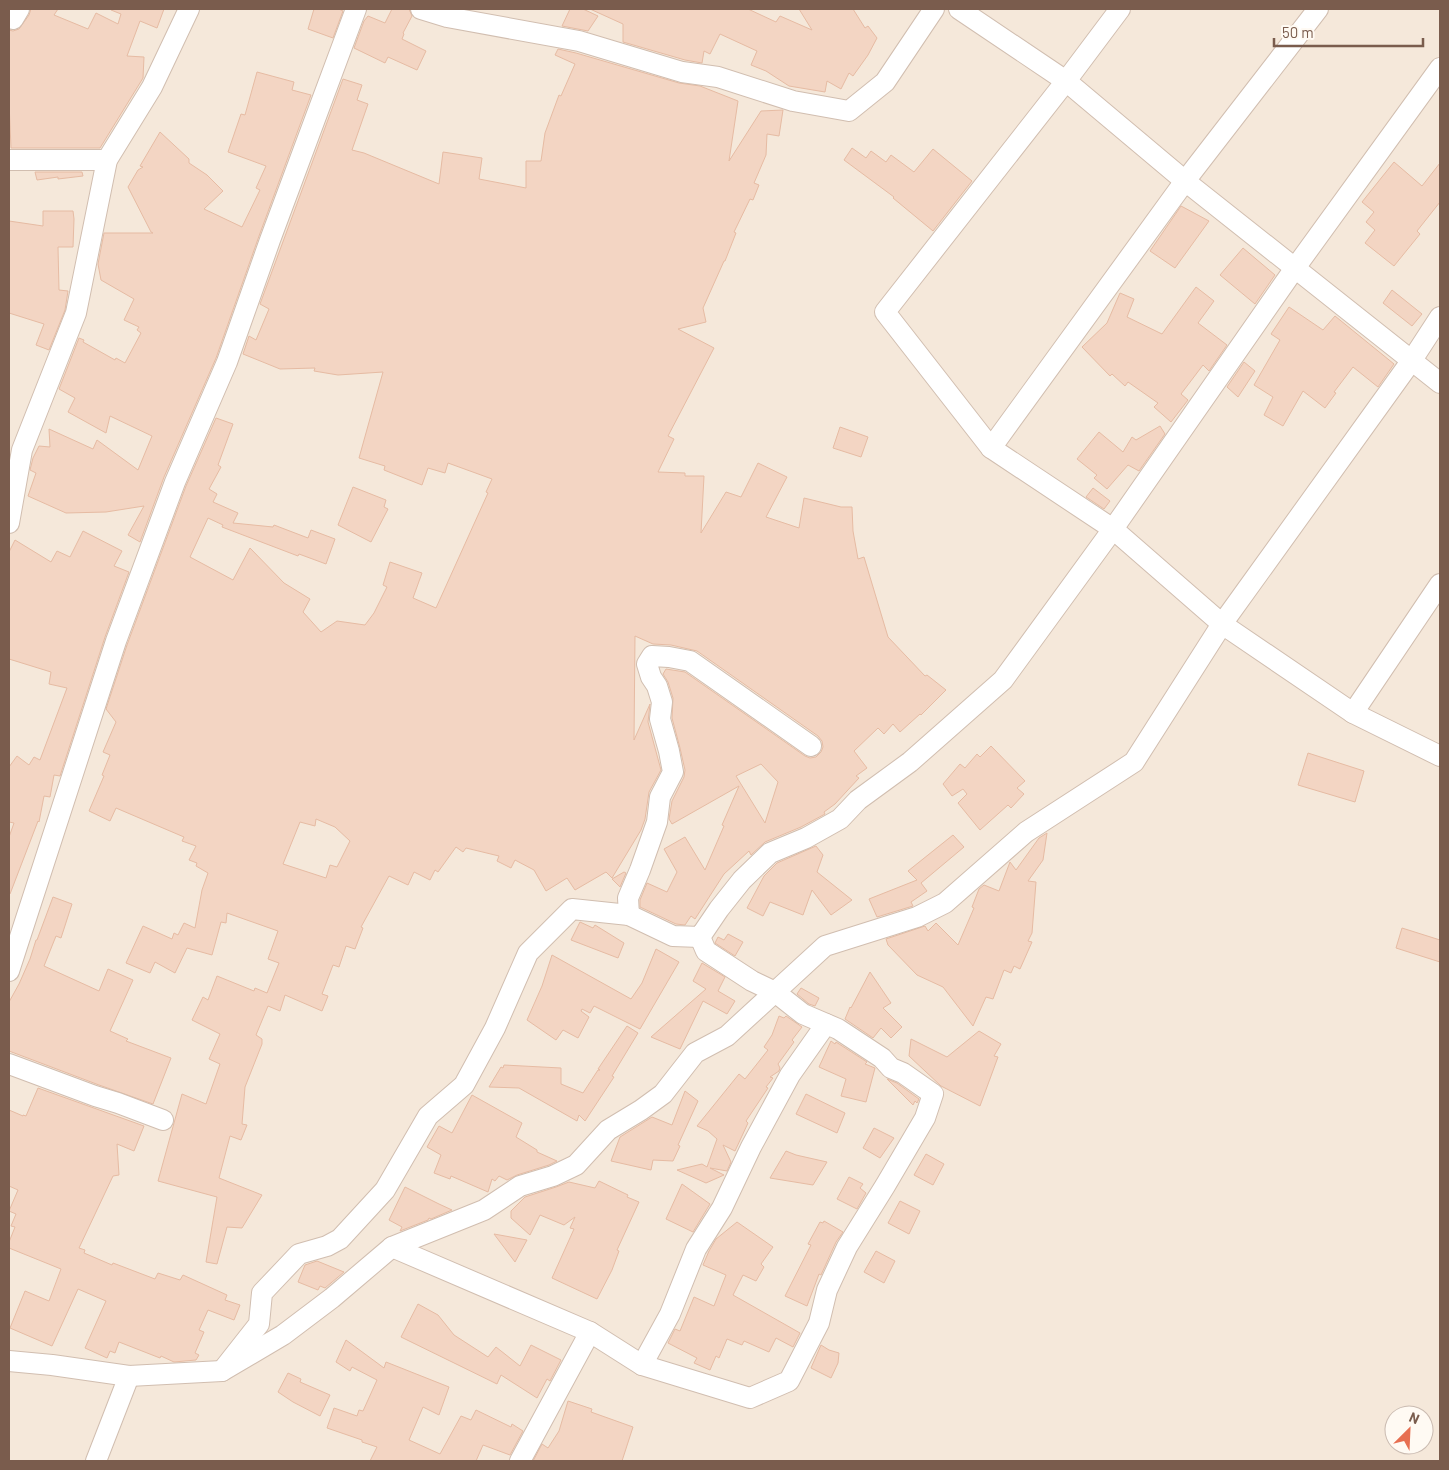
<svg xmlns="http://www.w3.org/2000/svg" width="1449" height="1470" font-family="Barlow,sans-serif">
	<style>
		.residential { fill: #f5e8da; fill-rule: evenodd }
		.building { fill: #f3d5c3; stroke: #e6bba3; fill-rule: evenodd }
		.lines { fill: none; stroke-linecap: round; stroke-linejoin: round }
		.minor-casing { stroke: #d1beb0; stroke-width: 22 }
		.minor { stroke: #fff; stroke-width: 20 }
	</style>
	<rect width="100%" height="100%" fill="#fdf6ec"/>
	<!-- residential -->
	<path class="residential" d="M9 9H1440V1461H9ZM1394 1415H1424V1445H1394Z"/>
	<!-- building -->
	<g class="building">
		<polygon points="31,9 58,9 54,15 88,29 96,13 118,24 121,14 111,10 111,9 164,9 157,28 140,21 127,56 144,57 143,78 100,148 11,148 9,103 9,30 13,31 19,29 29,15"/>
		<polygon points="314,9 339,9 343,11 333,38 308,29"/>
		<polygon points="392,9 409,9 412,16 403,33 404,34 402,39 426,51 417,70 388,57 385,63 354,48 364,21 368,16 385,23"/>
		<polygon points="570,9 583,9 598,16 588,31 562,26"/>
		<polygon points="590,9 748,9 776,22 780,16 812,30 799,9 853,9 865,28 868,26 877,38 868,55 853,76 849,73 841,89 827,81 825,92 789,86 766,71 751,65 757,51 720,34 710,54 704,51 702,63 685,60 623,42 623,24"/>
		<path d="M558 49 576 53 679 83 700 86 738 101 729 161 761 111 783 110 779 136 767 134 766 155 754 183 759 185 753 200 750 199 734 232 736 233 725 261H724L703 308 706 322 678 329 714 348 668 436 674 439 658 472 685 473V476H704L701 533 726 492 741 497 758 463 787 477 766 517 799 528 804 498 841 507H852L853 531 858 559 864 557 888 637 925 676 927 675 946 690 921 715 920 714 900 732 893 724 884 734 878 728 854 751 867 768 856 776 859 778 835 804 824 812 825 814 801 827 765 842 751 855 749 851 724 874 695 919 691 916 685 925 676 924 640 907V900L647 883 667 892 677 872 664 849 685 837 705 870 724 826 722 825 739 786 672 824 669 819 672 801 684 777 685 770 680 748 672 718 673 698 668 682 663 674 666 669 685 672 805 756 810 758 816 757 821 752 823 747 822 741 818 736 697 651 671 645 653 644 635 636 634 740 650 704 648 722 661 770 649 792 645 819 641 830 612 878 606 872 575 890 567 878 546 891 534 870 515 860 511 868 497 861 499 856 466 848 463 852 456 847 438 872 435 870 430 880 414 872 408 885 389 876 361 927 363 928 355 949 346 946 339 967 333 965 322 994 328 996 322 1011 285 995 280 1011 268 1006 256 1035 262 1039V1044L245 1087 242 1124 247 1125 241 1140 230 1136 219 1178 262 1195 242 1228 227 1227 217 1264 206 1262 217 1197 158 1181 182 1094 206 1104 220 1064 209 1059 220 1034 192 1020 203 997 208 1000 217 976 254 991 255 988 267 993 279 963 268 959 278 931 227 913 226 923 221 922 212 955 187 948 175 973 155 962 150 973 126 963 143 926 172 939 174 933 178 935 184 923 195 928 202 890 208 873 196 866 197 863 189 860 196 846 182 841 184 837 116 808 110 821 89 811 104 776 102 775 110 755 103 752 116 722 106 709 127 645 186 486 216 418 233 424 218 465 221 467 209 489 217 494 213 502 238 513 233 523 273 527 274 525 308 538 311 530 335 539 326 564 299 554 298 556 222 527 223 525 208 518 190 557 233 580 250 548 284 583 310 599 303 612 321 632 337 621 365 625 374 613 387 587 383 585 390 562 422 573 413 598 436 608 488 493 486 492 492 479 448 463 445 473 428 468 422 485 384 470 385 466 359 458 383 372 338 375 314 371 315 368 280 369 243 354 249 336 256 340 269 309 260 304 343 79 362 85 357 100 368 104 352 150 364 153 439 184 443 152 482 158 479 179 526 188V161H541L545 133 559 95 561 96 575 64 555 55ZM761 764 778 782 765 823 736 776ZM316 819 335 827 350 841 337 867 330 865 326 878 283 864 300 822 315 826Z"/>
		<polygon points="257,72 294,82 292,90 311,95 259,236 216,358 164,477 140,542 128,535 144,506 106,512 66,513 28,496 36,473 30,470 33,458 39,446 50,447 49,429 93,449 97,440 138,470 152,436 110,416 106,433 68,412 75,398 59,389 79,338 84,340 83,342 115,360 116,358 125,363 141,333 137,330 139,327 124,320 134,299 101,280 98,264 104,233 153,233 151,232 128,187 138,170 143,167 140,166 160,132 189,159 189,163 207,175 223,191 204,209 242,227 260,190 256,188 266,166 228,152 241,114 245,115"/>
		<polygon points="852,148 866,158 871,151 886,162 891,155 914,172 933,149 972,181 933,231 893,198 894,197 844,160"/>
		<polygon points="1394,162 1422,186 1440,163 1440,202 1417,231 1420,234 1394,266 1365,243 1375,230 1366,222 1374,212 1362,202"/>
		<polygon points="35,172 82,172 83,176 58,179 58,177 37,180"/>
		<polygon points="1181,206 1209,221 1175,268 1150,251"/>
		<polygon points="43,211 73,211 74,219 73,247 58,247 59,290 68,291 65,310 49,350 36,345 44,324 9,313 9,221 43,226"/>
		<polygon points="1243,248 1275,275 1255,304 1220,275"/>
		<polygon points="1196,287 1214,301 1198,323 1227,345 1209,371 1203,365 1181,394 1188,400 1171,422 1154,407 1158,403 1128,382 1125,386 1112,374 1110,376 1082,347 1107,323 1120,293 1134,299 1127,317 1162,334"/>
		<polygon points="1392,290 1422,314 1412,326 1383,303"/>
		<polygon points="1289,307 1323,330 1335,316 1394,364 1378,387 1353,367 1334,392 1336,393 1325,408 1303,391 1283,426 1264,415 1273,397 1254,385 1280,340 1271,334"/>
		<polygon points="1244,362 1255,371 1238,397 1227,387"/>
		<polygon points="1160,426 1165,434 1139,471 1128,465 1107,489 1094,478 1097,475 1077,459 1099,432 1123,452 1132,437 1136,440"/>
		<polygon points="840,427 868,437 861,457 833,448"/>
		<polygon points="353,487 386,500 384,507 388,509 371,542 338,525"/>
		<polygon points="1093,488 1110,501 1104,509 1086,497"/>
		<polygon points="83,531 122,551 114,566 129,572 105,637 60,776 54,775 50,797 44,796 39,822 38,821 10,894 9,893 9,837 14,823 9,822 9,767 17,756 29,765 34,757 40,760 67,688 49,684 51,672 9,659 9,552 15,540 51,562 57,551 70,557"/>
		<polygon points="991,746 1025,781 1017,788 1024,794 1011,808 1008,805 980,830 958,803 967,794 963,789 952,796 943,784 960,764 965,768 977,754 980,757"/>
		<polygon points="1308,753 1364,771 1355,802 1298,785"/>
		<polygon points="1047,833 1043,860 1028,881 1036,882 1032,933 1028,941 1032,942 1020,969 1014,966 1011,973 1004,970 993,999 986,997 973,1026 943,987 917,975 888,945 886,939 925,926 928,931 936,923 958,945 974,908 972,907 979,889 984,885 999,891 1010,862 1016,870 1039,838"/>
		<polygon points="953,835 964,847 921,883 927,891 911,902 913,906 877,917 869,899 917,880 908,871"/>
		<polygon points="816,846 823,855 817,872 852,900 831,915 812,890 803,915 770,902 763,916 747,908 764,876 777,863"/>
		<polygon points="624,872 626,873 620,887 612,879"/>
		<polygon points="53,897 72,904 61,938 56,936 44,966 99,991 108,969 133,980 110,1031 128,1039 126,1041 171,1058 153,1104 99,1085 9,1051 9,1002 19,984 30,959 36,940 37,940"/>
		<polygon points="580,922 593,928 595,925 624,943 618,958 571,940"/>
		<polygon points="1402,928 1440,940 1440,962 1396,948"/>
		<polygon points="728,934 743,942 735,956 715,943 718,937 724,940"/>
		<polygon points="656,949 679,962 640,1029 594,1006 590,1013 582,1009 581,1011 589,1017 578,1038 563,1030 556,1040 527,1020 542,986 552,955 631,999 642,983"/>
		<polygon points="702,963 725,977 718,991 735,1001 727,1014 703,1001 680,1049 651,1037 706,989 693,981"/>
		<polygon points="870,972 891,1003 883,1008 902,1027 891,1038 881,1028 873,1038 845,1019 850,1007 851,1008"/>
		<polygon points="801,988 819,998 815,1006 809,1004 797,994"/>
		<polygon points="779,1016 784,1018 786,1016 802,1027 792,1040 794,1042 778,1064 780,1068 779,1071 770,1077 773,1078 766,1087 768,1088 746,1121 748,1123 735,1151 723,1145 731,1162 727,1171 710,1168 724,1175 706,1183 677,1170 702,1164 707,1167 717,1139 708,1131 697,1126 739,1074 745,1079 768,1050 764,1047 772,1035"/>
		<polygon points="627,1026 638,1033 612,1076 614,1077 585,1121 579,1115 577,1121 519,1088 489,1087 501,1067 503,1068 504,1065 561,1068 561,1084 583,1093 598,1070 600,1070 598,1069"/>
		<polygon points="979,1031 1001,1044 994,1056 998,1057 980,1106 941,1086 909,1056 911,1039 947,1057"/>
		<polygon points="831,1041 835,1044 836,1042 867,1062 865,1064 875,1068 866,1102 841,1096 846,1079 819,1067"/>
		<polygon points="887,1079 897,1083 919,1099 917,1103 915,1101 913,1105"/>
		<polygon points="38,1088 144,1126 134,1151 117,1144 119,1175 113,1176 79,1248 85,1250 84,1253 112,1265 113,1263 155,1279 158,1273 180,1280 183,1275 227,1295 225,1300 240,1305 234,1320 208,1310 199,1330 204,1332 195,1353 199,1355 196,1360 174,1362 161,1356 160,1358 119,1342 115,1353 110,1351 107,1358 85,1348 106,1301 78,1289 52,1346 10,1328 25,1291 49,1301 61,1269 9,1248 9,1242 15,1227 11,1226 16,1214 9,1211 18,1190 9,1186 9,1110 23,1116 23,1115 26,1116"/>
		<polygon points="685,1091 698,1101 678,1145 680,1146 673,1161 653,1160 651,1170 611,1161 620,1137 652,1117 672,1125"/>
		<polygon points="806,1094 845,1113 837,1133 796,1114"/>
		<polygon points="472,1095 522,1123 516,1137 537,1150 537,1152 557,1161 549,1165 517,1175 507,1180 499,1176 495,1181 492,1179 488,1192 451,1176 450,1179 434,1173 441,1155 427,1147 439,1126 452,1133"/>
		<polygon points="874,1128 894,1138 880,1158 863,1148"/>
		<polygon points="786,1151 796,1155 827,1162 813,1185 770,1178"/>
		<polygon points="926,1154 944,1164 933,1185 914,1175"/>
		<polygon points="849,1177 863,1184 860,1188 866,1193 857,1209 837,1199"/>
		<polygon points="599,1181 628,1195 627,1197 639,1202 617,1250 619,1251 612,1270 597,1299 552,1278 574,1229 570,1228 575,1217 564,1225 540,1215 530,1235 511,1218 511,1211 525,1197 556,1187 569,1182 595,1188"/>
		<polygon points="682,1184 710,1204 693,1232 666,1219"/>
		<polygon points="405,1187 439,1204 452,1210 431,1219 429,1218 428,1220 400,1231 402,1227 389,1220"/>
		<polygon points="900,1201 920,1211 909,1234 888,1223"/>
		<polygon points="824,1221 843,1232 836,1242 821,1275 819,1274 807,1306 785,1296 811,1245 808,1244 820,1222 823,1223"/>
		<polygon points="737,1222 773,1247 761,1264 764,1267 756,1281 743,1275 733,1295 800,1333 793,1347 776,1338 769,1352 744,1341 742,1345 727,1339 719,1358 716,1356 710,1370 694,1363 697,1358 668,1343 675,1329 680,1331 694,1297 714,1306 726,1275 703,1265 709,1251 716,1239"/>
		<polygon points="494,1234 527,1240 515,1262"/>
		<polygon points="876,1251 895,1261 884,1283 864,1272"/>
		<polygon points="317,1261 344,1272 325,1288 320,1286 318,1290 298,1282 305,1265"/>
		<polygon points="418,1304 438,1315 454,1335 488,1357 496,1347 520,1366 531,1345 561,1360 550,1381 547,1379 537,1398 501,1375 497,1384 401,1337"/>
		<polygon points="346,1340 384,1368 386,1362 449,1387 439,1415 423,1407 409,1440 440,1454 461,1416 471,1420 476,1410 511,1427 512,1424 523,1431 510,1455 483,1445 476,1461 370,1461 377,1447 362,1442 362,1440 327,1428 334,1408 357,1416 359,1410 363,1411 377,1380 352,1367 350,1371 336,1362"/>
		<polygon points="821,1345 829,1350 839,1353 838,1363 831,1378 811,1368"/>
		<polygon points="288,1373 301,1379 300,1382 330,1395 320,1416 293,1402 278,1392"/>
		<polygon points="568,1401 592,1409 591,1412 633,1427 622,1461 533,1461 542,1444 548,1448 559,1431"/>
	</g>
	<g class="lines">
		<defs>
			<g id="minor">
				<polyline points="421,9 447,17 579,41 682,72 718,77 793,101 849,111 885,82 934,9"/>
				<polyline points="959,9 1066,81 1185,181 1440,383"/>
				<polyline points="13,19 19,9"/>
				<polyline points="1440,68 1295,268 1113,529 1222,624 1412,360 1440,317"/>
				<polyline points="9,160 107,160"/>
				<polyline points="991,448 885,312 1066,81 1120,9"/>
				<polyline points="9,523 22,450 76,313 107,160 152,87 189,9"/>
				<polyline points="1353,713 1440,756"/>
				<polyline points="629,915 628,898 640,870 657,822 660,797 673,772 669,751 660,719 662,702 657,686 651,677 647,664 652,656 669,657 690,661 811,746"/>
				<polyline points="9,971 116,641 175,482 227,362 270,240 356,9"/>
				<polyline points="9,1064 95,1096 118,1103 163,1120"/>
				<polyline points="392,1247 590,1332 642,1365 750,1398 789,1381 819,1323 827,1290 847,1247 885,1186 925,1118 933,1094 903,1073 891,1068 882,1058 838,1029 803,1014 775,992 752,981 706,951 700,937"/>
				<polyline points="9,1361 52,1365 129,1376 222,1371 283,1335 332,1298 392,1247 484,1210 520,1186 553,1176 576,1165 608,1130 641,1110 663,1094 695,1053 727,1036 825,946 917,917 945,903 1026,832 1134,762 1222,624 1353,713 1440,584"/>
				<polyline points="642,1365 670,1314 696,1249 722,1208 751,1147 790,1075 826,1024"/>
				<polyline points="222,1371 259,1324 262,1293 299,1254 327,1246 340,1239 385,1190 428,1116 464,1085 495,1028 528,953 572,909 629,915 673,936 700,937 719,909 742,880 770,853 806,838 840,819 858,800 910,762 1003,680 1113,529 991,448 1185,181 1318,9"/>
				<polyline points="96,1461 129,1376"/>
				<polyline points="520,1461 590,1332"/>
			</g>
		</defs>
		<!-- minor casing -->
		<use href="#minor" class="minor-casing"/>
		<!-- minor -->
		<use href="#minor" class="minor"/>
	</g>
	<!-- border -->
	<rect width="1449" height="1470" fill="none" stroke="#7a5c4d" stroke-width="20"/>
	<!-- north arrow -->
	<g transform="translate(1409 1430) rotate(24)"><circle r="24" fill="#fffaf3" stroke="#cabbb1"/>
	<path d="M0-4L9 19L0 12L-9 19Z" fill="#e76f51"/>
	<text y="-8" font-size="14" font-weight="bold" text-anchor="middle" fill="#7a5c4d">N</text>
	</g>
	<!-- scale -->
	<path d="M1274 38v8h149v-8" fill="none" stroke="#7a5c4d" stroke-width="2.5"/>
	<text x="1282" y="38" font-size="15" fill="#7a5c4d" stroke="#fffaf3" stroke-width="4" paint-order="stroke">50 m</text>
</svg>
